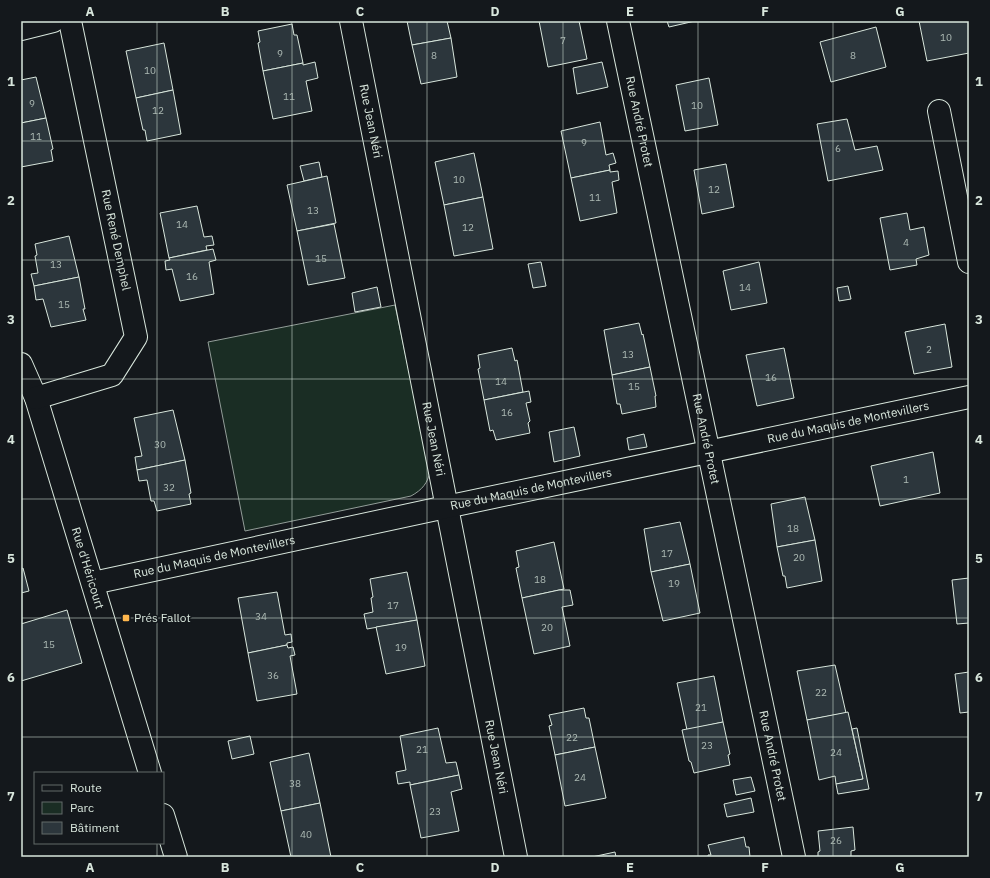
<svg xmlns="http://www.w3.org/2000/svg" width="990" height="878" font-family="'IBM Plex Sans',sans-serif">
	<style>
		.green { fill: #1a2d24; stroke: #939e99 }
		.building { fill: #2c363c; stroke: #d8e6dc }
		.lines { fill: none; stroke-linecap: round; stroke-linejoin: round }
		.minor-casing { stroke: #d8e6dc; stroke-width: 24 }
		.minor { stroke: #14181c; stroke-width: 22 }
		.grid { fill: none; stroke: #d8e6dc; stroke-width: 1; stroke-opacity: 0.55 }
		.poi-dot { fill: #ffb74d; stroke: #14181c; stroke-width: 1.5 }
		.labels { text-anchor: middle; stroke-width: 3; stroke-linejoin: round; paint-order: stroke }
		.number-label { font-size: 10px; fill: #adbab4 }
		.street-label { font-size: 12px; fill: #d8e6dc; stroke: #14181c }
		.poi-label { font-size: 12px; fill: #d8e6dc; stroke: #14181c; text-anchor: start }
		.neatline { fill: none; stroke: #d8e6dc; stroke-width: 1.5 }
		.grid-label { font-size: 13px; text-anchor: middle; font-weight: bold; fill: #d8e6dc }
	</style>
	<rect width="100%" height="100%" fill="#14181c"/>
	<!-- green -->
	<path class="green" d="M395 305 430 471C428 483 422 490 411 496L245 531 208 342Z"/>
	<!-- building -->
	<g class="building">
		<polygon points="407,21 447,21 451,38 412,45"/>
		<polygon points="539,21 579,21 587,59 548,67"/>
		<polygon points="667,21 695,21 669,27"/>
		<polygon points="919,21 969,21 969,53 927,61"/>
		<polygon points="292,24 294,35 297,35 303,63 263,71 258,43 260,42 258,31"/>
		<polygon points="876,27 886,67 831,82 820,42"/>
		<polygon points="451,38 457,77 421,84 412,45"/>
		<polygon points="164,43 173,90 136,98 126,51"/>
		<polygon points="315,62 318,78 306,81 312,111 273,119 263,71 303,63 303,65"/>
		<polygon points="602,62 608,87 577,94 573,68"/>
		<polygon points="36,77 46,118 21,123 21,80"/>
		<polygon points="709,78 718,125 685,131 676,85"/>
		<polygon points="173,90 181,134 147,141 145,130 143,130 136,98"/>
		<polygon points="46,118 53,149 51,150 53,161 21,167 21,123"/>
		<polygon points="847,119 855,150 877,146 883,170 828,181 817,124"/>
		<polygon points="600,122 606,155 613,153 616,163 609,165 610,170 571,178 561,131"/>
		<polygon points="474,153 483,197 444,205 435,162"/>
		<polygon points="319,162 322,177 304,181 300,166"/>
		<polygon points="726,164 734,207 702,214 694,170"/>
		<polygon points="610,170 610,172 618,171 619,180 612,182 617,213 580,221 571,178"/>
		<polygon points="327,176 336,223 297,231 287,185"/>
		<polygon points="483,197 493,249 454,256 444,205"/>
		<polygon points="197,206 204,237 212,236 214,245 206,246 207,250 169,258 160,213"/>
		<polygon points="907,213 910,230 924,227 929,255 916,259 917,265 890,270 880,218"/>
		<polygon points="334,224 345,278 308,285 297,231"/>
		<polygon points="69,236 79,277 34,286 31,274 38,273 35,256 37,255 35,244"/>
		<polygon points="213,249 216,260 209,262 214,294 180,301 172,269 166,270 165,261 170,260 169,258"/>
		<polygon points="541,262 546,286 533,288 528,264"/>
		<polygon points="759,262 767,303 731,310 723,271"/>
		<polygon points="79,277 85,309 83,309 86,320 51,327 43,299 36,300 34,286"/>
		<polygon points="848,286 851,299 839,301 837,288"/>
		<polygon points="377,287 381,307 355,312 352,293"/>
		<polygon points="639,323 642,335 643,334 650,367 612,375 604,330"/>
		<polygon points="945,324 952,367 914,374 905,332"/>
		<polygon points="512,348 515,361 517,360 523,392 484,400 478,369 480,368 478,355"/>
		<polygon points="784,348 794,398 757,406 746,355"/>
		<polygon points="650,367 656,396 655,396 656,407 622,414 620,404 617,404 612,375"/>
		<polygon points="529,391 531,402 526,403 530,421 528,423 530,433 496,440 493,430 490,431 484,400"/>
		<polygon points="173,410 185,460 137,470 135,457 142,456 134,418"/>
		<polygon points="574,427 580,456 554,462 549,432"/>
		<polygon points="644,434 647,447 629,450 627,438"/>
		<polygon points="933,452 940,493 880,506 871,466"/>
		<polygon points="185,460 191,493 189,494 191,504 157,511 154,501 151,501 147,480 139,481 137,470"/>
		<polygon points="805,497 815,540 777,547 771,504"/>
		<polygon points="680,522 690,564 651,572 644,529"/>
		<polygon points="815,540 822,581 787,588 785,576 783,576 777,547"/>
		<polygon points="554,542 564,589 522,598 516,568 519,567 516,551"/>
		<polygon points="690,564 700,613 663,621 651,572"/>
		<polygon points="23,568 29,591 21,593 21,569"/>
		<polygon points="407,572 417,620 367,629 364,614 373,612 371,598 373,597 370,579"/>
		<polygon points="969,578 969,623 957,624 952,580"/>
		<polygon points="559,590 570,590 573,605 562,607 570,646 534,654 522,598"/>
		<polygon points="277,592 285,635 291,634 292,642 287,643 287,645 248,653 238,598"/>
		<polygon points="67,610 82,663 21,681 21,624"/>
		<polygon points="417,620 425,666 386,674 376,627"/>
		<polygon points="287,645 288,648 293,647 295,655 290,656 297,694 257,701 248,653"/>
		<polygon points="835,665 846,713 807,720 797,671"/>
		<polygon points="969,672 969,712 960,713 955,674"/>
		<polygon points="714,676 723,722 687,730 677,683"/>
		<polygon points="584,708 586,718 589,718 595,747 555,755 549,726 552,725 549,715"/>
		<polygon points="848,712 863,779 836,784 835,776 819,780 807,720"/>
		<polygon points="723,722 730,754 728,755 730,765 694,773 691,762 689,761 682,730"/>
		<polygon points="438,728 446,763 456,762 459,775 410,785 410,782 398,784 396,772 406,770 400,736"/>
		<polygon points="857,728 869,789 838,794 836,784 863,779 852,729"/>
		<polygon points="250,736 254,754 232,759 228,741"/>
		<polygon points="595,747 606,798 565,806 555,755"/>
		<polygon points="309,753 320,803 281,811 270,762"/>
		<polygon points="459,775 462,789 451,792 459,831 421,838 410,785"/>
		<polygon points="751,777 755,791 736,795 733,780"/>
		<polygon points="751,798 754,812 727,817 724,804"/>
		<polygon points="320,803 331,857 291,857 281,811"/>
		<polygon points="853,827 855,850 851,851 851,857 818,857 818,852 820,851 818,831"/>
		<polygon points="744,837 746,847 749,847 750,857 708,857 708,855 711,855 708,845"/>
		<polygon points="615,852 616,857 592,857"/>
	</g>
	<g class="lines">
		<defs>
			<g id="minor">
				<path id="s1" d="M351 21 516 857"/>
				<path id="s2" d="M618 21 794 857"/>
				<polyline points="21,29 53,21"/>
				<polyline points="939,111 969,262"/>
				<path id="s3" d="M21 364 36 398 150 773"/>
				<polyline points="36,398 112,375 136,337 70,21"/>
				<path id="s4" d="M93 583 446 507 969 397"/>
				<polyline points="163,815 176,857"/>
			</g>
		</defs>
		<!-- minor casing -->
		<use href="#minor" class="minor-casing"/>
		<!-- minor -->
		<use href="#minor" class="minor"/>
	</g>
	<!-- grid -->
	<path class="grid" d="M157 21V773M292 21V857M427 21V857M563 21V857M698 21V857M833 21V857M21 141H969M21 260H969M21 379H969M21 499H969M21 618H969M21 737H969M157 843V857"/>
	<!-- markers -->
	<rect class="poi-dot" x="122" y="614" width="8" height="8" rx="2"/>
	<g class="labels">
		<!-- number labels -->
		<g class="number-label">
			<text x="946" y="41">10</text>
			<text x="563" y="44">7</text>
			<text x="280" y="57">9</text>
			<text x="434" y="59">8</text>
			<text x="853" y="59">8</text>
			<text x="150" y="74">10</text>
			<text x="289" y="100">11</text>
			<text x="32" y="107">9</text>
			<text x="697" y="109">10</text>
			<text x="158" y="114">12</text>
			<text x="36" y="140">11</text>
			<text x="584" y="146">9</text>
			<text x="838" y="152">6</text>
			<text x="459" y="183">10</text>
			<text x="714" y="193">12</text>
			<text x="595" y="201">11</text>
			<text x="313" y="214">13</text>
			<text x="182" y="228">14</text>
			<text x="468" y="231">12</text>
			<text x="906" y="246">4</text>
			<text x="321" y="262">15</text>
			<text x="56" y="268">13</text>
			<text x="192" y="280">16</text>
			<text x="745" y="291">14</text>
			<text x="64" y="308">15</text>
			<text x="929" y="353">2</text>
			<text x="628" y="358">13</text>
			<text x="771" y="381">16</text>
			<text x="501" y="385">14</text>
			<text x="634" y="390">15</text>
			<text x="507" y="416">16</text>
			<text x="160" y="448">30</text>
			<text x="906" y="483">1</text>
			<text x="169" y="491">32</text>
			<text x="793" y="532">18</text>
			<text x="667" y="557">17</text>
			<text x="799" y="561">20</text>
			<text x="540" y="583">18</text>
			<text x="674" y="587">19</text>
			<text x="393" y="609">17</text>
			<text x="261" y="620">34</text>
			<text x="547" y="631">20</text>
			<text x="49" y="648">15</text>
			<text x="401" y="651">19</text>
			<text x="273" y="679">36</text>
			<text x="821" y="696">22</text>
			<text x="701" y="711">21</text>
			<text x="572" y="741">22</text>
			<text x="707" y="749">23</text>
			<text x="422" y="753">21</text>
			<text x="836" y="756">24</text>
			<text x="580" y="781">24</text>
			<text x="295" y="787">38</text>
			<text x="435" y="815">23</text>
			<text x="306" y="838">40</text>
			<text x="836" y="844">26</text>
		</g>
		<!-- street labels -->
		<g class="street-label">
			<text dy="4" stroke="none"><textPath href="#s1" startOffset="102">Rue Jean Néri</textPath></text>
			<text dy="4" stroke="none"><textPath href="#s2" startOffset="103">Rue André Protet</textPath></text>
			<text transform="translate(116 240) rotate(78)" y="4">Rue René Demphel</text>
			<text dy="4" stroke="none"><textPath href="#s4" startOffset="772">Rue du Maquis de Montevillers</textPath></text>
			<text dy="4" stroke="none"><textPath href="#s1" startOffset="426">Rue Jean Néri</textPath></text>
			<text dy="4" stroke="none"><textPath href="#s2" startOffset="427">Rue André Protet</textPath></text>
			<text dy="4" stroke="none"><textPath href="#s4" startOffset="448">Rue du Maquis de Montevillers</textPath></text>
			<text dy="4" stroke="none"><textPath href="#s4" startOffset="124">Rue du Maquis de Montevillers</textPath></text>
			<text dy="4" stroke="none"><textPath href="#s3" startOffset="215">Rue d'Héricourt</textPath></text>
			<text dy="4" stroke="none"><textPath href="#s2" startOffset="751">Rue André Protet</textPath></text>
			<text dy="4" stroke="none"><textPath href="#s1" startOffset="750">Rue Jean Néri</textPath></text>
		</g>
		<!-- poi labels -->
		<g class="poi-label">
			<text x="134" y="622">Prés Fallot</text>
		</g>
	</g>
	<!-- border -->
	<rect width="990" height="878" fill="none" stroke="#14181c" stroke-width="44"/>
	<!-- legend -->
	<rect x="34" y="772" width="130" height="72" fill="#14181c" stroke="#626a69"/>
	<rect x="42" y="785" width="20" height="6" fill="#14181c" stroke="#626a69"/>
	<text x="70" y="792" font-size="12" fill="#d8e6dc">Route</text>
	<rect x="42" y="802" width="20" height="12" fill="#1a2d24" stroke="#626a69"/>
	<text x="70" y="812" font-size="12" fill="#d8e6dc">Parc</text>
	<rect x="42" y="822" width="20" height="12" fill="#2c363c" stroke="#626a69"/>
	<text x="70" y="832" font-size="12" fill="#d8e6dc">Bâtiment</text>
	<rect x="22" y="22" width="946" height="834" class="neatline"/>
	<g class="grid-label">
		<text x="90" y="16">A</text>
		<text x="225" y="16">B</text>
		<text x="360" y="16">C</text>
		<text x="495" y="16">D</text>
		<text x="630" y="16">E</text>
		<text x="765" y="16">F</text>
		<text x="900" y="16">G</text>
		<text x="11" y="86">1</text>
		<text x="979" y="86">1</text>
		<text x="11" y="205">2</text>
		<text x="979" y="205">2</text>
		<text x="11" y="324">3</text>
		<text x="979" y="324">3</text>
		<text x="11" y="444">4</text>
		<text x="979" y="444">4</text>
		<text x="11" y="563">5</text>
		<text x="979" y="563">5</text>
		<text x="11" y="682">6</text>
		<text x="979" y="682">6</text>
		<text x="11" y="801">7</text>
		<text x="979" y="801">7</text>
		<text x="90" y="872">A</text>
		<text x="225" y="872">B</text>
		<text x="360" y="872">C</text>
		<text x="495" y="872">D</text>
		<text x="630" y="872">E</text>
		<text x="765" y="872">F</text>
		<text x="900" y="872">G</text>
	</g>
</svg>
